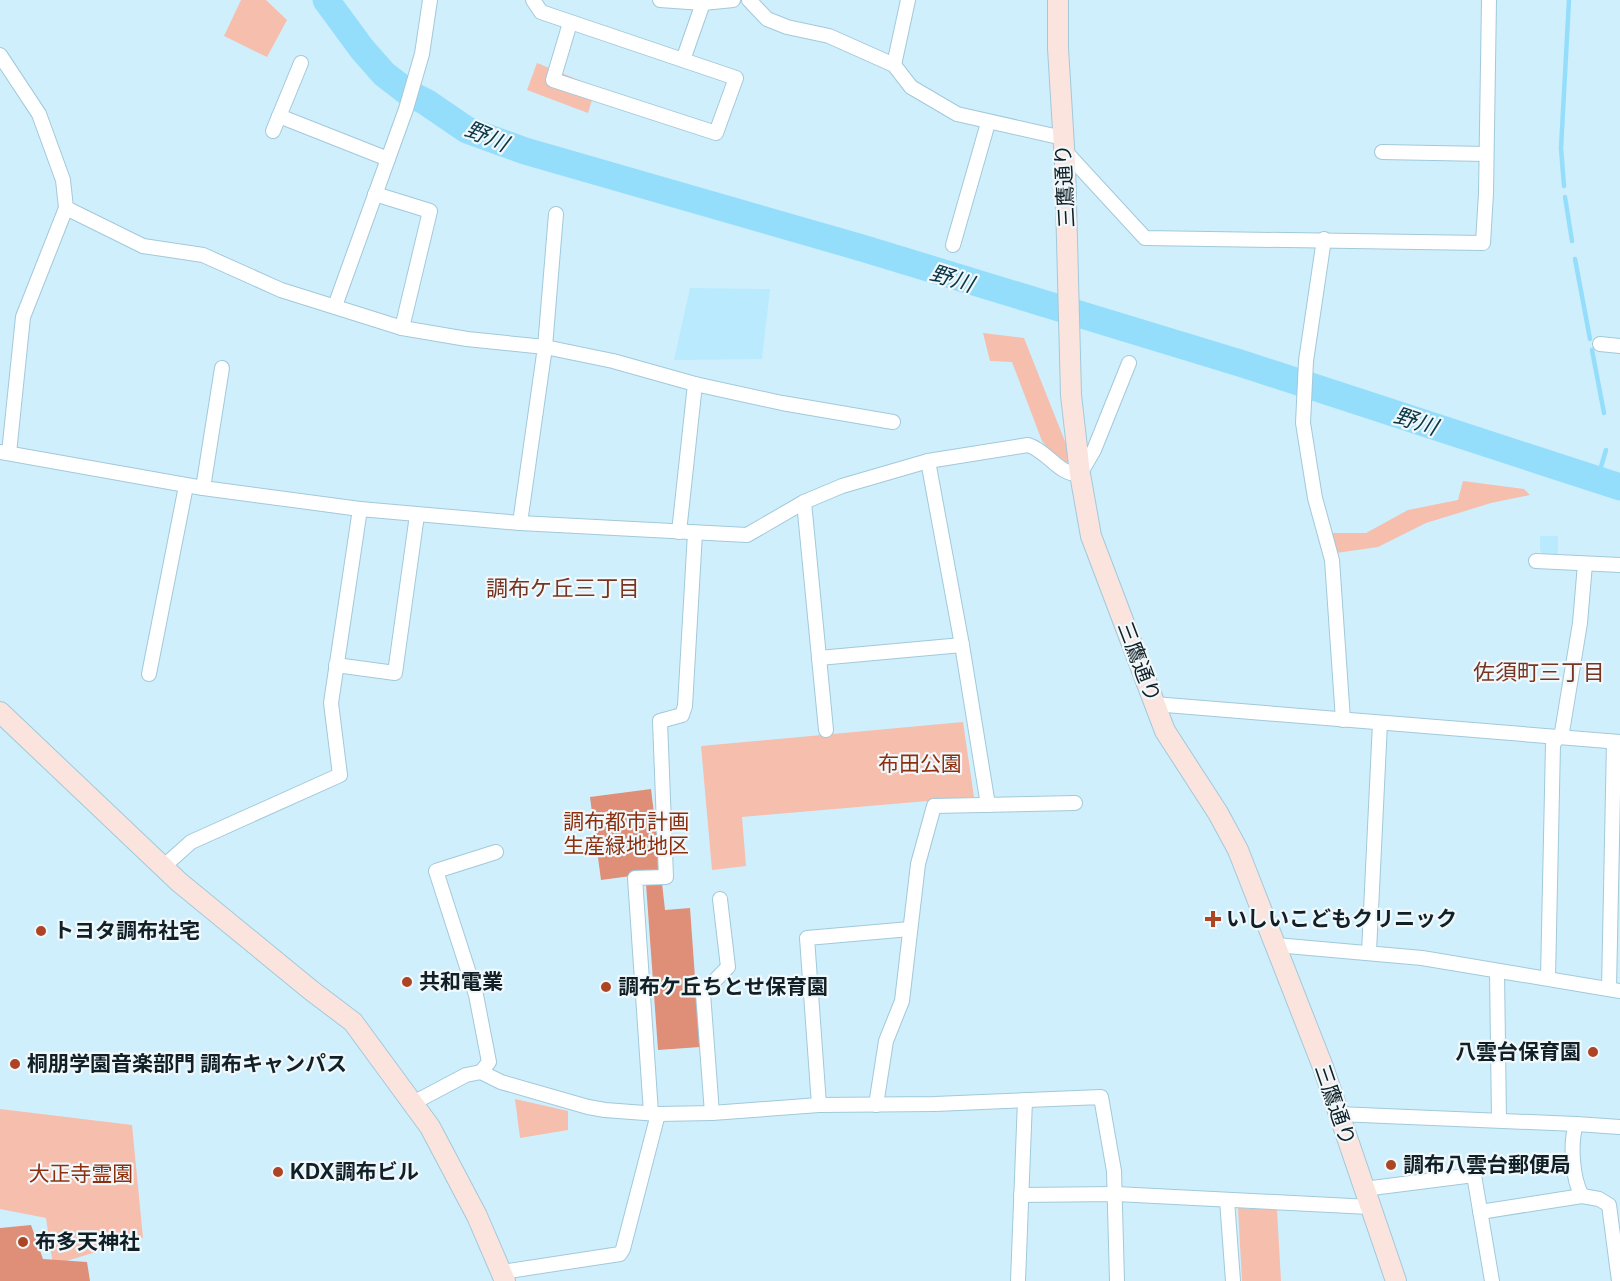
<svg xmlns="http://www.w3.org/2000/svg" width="1620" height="1281" font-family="Inter,'Noto Sans JP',sans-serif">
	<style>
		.built { fill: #b9eafe }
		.green { fill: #f6bead }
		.forest { fill: #df8f77 }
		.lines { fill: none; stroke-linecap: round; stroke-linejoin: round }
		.stream { stroke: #95defb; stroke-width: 4.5 }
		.river { stroke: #95defb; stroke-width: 27 }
		.street-casing { stroke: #a2c9da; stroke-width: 16 }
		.secondary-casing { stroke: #a2c9da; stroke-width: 22 }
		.street { stroke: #fff; stroke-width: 14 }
		.secondary { stroke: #fbe4dd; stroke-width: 20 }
		.poi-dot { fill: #ad4524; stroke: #f0f8fb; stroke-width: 2 }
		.labels { text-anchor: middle; stroke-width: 4.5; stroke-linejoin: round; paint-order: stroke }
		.street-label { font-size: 21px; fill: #102026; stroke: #f0f8fb }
		.park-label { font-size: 21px; fill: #8d2f0f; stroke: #f0f8fb }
		.poi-label { font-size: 21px; font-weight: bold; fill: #102026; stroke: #f0f8fb; text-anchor: start }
		.water-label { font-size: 22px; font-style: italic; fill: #093645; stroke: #f0f8fb }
		.neighbourhood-label { font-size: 22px; fill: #773420; stroke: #f0f8fb }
	</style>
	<rect width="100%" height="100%" fill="#cfeffd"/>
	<!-- built -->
	<g class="built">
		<polygon points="690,288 770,289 762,359 674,360"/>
		<polygon points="1540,536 1558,536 1558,555 1543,555 1540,550"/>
	</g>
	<!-- green -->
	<g class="green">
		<polygon points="241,0 266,0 287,20 267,57 224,36"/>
		<polygon points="537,63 596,87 588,113 527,90"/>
		<polygon points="983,333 1024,338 1066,444 1068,462 1061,464 1042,441 1012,362 990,361"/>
		<polygon points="1463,481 1524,489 1530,495 1491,503 1426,523 1378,547 1336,553 1331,533 1366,533 1408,510 1458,500"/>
		<polygon points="963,722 974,797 742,817 746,866 712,870 701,746"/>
		<polygon points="515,1099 568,1111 568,1130 520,1138"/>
		<polygon points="0,1109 132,1125 143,1238 53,1265 46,1218 0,1209"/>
		<polygon points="1238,1208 1277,1210 1281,1281 1242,1281"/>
	</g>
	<!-- forest -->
	<g class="forest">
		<polygon points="651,789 661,872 601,880 590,797"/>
		<polygon points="662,883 665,910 690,908 700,1047 658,1050 646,884"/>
		<polygon points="31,1225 43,1259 87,1262 90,1281 0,1281 0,1228"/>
	</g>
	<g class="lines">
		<!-- stream -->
		<g class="stream">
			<polyline points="1564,186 1561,148 1569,0"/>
			<polyline points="1565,197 1572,241"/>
			<polyline points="1575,259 1590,339"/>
			<polyline points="1592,350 1604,413"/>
			<polyline points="1597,480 1606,450"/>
		</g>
		<!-- river -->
		<polyline class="river" points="326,0 362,49 384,74 410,94 426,102 467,130 525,151 862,248 1243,364 1620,487"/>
		<defs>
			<g id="street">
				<polyline points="533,0 541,12 736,78 716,133 553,80 570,23"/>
				<polyline points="660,0 703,3 733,0"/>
				<polyline points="749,0 767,19 787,27 829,36 894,65 911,87 957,114 1063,138"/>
				<polyline points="0,55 39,114 63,180 66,208 143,246 203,255 281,290 402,328 467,339 545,347 520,523"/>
				<polyline points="683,60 703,3"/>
				<polyline points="894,65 908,0"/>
				<polyline points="279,116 388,159"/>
				<polyline points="273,131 301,63"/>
				<polyline points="1064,150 1145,238 1483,243 1486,193 1489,0"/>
				<polyline points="1382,152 1486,154"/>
				<polyline points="375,194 430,211 402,328"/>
				<polyline points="556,214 545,347 613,361 695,384 782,403 893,422"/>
				<polyline points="1324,239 1306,361 1303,423 1315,498 1332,560 1343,720"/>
				<polyline points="953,245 988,123"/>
				<polyline points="335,306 406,109 422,54 430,0"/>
				<polyline points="1600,344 1620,346"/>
				<path d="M0 452 203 488 360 509 520 523 747 535 804 502 842 486 928 461 1028 445C1048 451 1059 476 1080 474L1094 450 1129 363"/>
				<polyline points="9,453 23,317 66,208"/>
				<polyline points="928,461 962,645 988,805"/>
				<polyline points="203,488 222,368"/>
				<polyline points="804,502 826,730"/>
				<polyline points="679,532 695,384"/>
				<polyline points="1536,561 1620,565"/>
				<polyline points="819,658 962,645"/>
				<polyline points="336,665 395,673 417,515"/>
				<polyline points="149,674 186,486"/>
				<polyline points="1154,704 1620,742"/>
				<polyline points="163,867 191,842 340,775 331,703 360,509"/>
				<polyline points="1276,945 1422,958 1620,991"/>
				<polyline points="1369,952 1380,723"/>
				<polyline points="1497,971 1499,1119"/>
				<polyline points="1548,978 1553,744 1562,732 1580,623 1585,564"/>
				<polyline points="1609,989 1614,742"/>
				<polyline points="481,1072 489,1062 476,995 436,871 496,852"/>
				<polyline points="413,1103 466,1075 481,1072 501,1082 588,1107 605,1110 658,1114 712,1113 819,1105 935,1104 1101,1097 1114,1171 1117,1281"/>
				<polyline points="819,1105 807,938 910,929"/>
				<polyline points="876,1105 886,1041 902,1001 918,864 934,806 1075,803"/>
				<polyline points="651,1113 635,878 666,877 660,721 682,715 685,706 695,533"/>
				<polyline points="712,1113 703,993 728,967 720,899"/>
				<polyline points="1338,1114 1576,1124"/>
				<polyline points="1364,1189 1474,1175 1492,1281"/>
				<polyline points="1021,1195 1116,1194 1370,1207"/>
				<path d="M1582 1196C1572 1178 1570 1143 1576 1124L1620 1127"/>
				<polyline points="1227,1200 1233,1281"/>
				<polyline points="1480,1212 1582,1196 1599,1199 1609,1205 1619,1281"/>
				<polyline points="502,1272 620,1254 623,1249 658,1114"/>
				<polyline points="1018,1281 1025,1100"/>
			</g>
			<g id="secondary">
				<polyline points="1058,0 1058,48 1065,163 1071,395 1080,474 1091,536 1165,731 1218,813 1238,850 1323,1067 1396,1281"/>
				<polyline points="0,712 179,882 312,991 353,1022 430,1127 477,1216 505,1281"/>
			</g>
		</defs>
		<!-- street casing -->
		<use href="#street" class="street-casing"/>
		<!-- secondary casing -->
		<use href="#secondary" class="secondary-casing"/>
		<!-- street -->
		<use href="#street" class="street"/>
		<!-- secondary -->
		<use href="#secondary" class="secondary"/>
	</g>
	<!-- markers -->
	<g class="poi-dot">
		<path d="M1210 910h6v6h6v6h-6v6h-6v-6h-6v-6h6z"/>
		<circle cx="41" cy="931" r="6"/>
		<circle cx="407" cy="982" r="6"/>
		<circle cx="606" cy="987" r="6"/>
		<circle cx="1593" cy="1052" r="6"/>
		<circle cx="15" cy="1064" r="6"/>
		<circle cx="1391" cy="1165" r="6"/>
		<circle cx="278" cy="1172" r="6"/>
		<circle cx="23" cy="1242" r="6"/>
	</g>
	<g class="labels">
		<!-- street labels -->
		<g class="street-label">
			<text transform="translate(1065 186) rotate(-93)" y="7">三鷹通り</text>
			<text transform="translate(1139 662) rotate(69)" y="7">三鷹通り</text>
			<text transform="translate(1335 1105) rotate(71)" y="7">三鷹通り</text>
		</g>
		<!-- park labels -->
		<g class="park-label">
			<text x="920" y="771">布田公園</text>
			<text x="626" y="829">調布都市計画<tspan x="626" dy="24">生産緑地地区</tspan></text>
			<text x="81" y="1181">大正寺霊園</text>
		</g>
		<!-- poi labels -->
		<g class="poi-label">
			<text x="1226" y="926">いしいこどもクリニック</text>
			<text x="53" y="938">トヨタ調布社宅</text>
			<text x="419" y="989">共和電業</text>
			<text x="618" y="994">調布ケ丘ちとせ保育園</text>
			<text x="1581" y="1059" text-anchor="end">八雲台保育園</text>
			<text x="27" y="1071">桐朋学園音楽部門 調布キャンパス</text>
			<text x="1403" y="1172">調布八雲台郵便局</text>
			<text x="290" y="1179">KDX調布ビル</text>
			<text x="35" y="1249">布多天神社</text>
		</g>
		<!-- water labels -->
		<g class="water-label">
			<text transform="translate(487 136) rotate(23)" y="8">野川</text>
			<text transform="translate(952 278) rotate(17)" y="8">野川</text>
			<text transform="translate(1416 421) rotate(18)" y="8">野川</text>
		</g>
		<!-- neighbourhood labels -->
		<g class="neighbourhood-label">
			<text x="563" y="596">調布ケ丘三丁目</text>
			<text x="1539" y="680">佐須町三丁目</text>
		</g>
	</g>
</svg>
